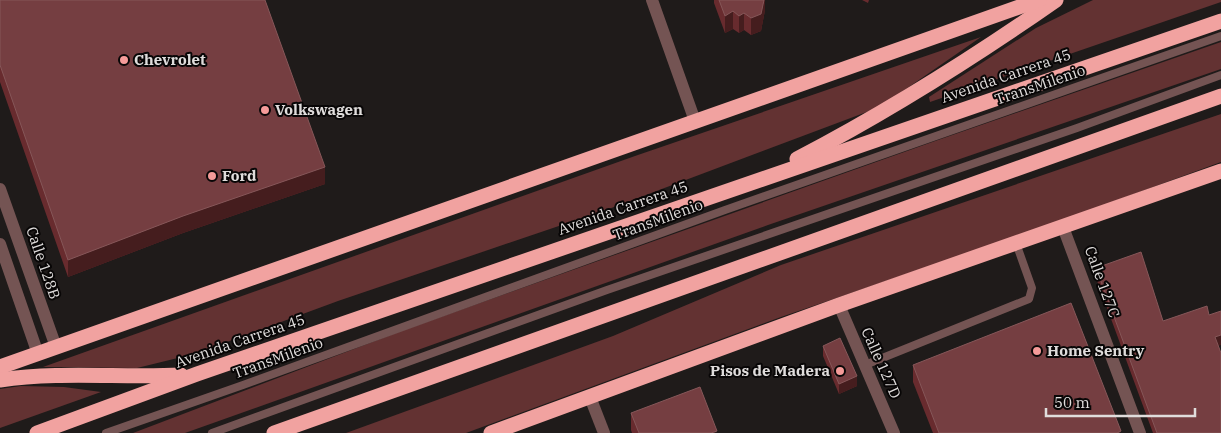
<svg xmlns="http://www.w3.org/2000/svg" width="1221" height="433" font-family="'IBM Plex Serif',serif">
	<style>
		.green { fill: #633232 }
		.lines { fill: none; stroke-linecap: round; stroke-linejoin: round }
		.lane { stroke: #745453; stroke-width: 8 }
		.street { stroke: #745453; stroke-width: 12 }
		.highway { stroke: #f1a2a0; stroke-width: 15 }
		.wall { fill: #682b2e }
		.shaded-wall { fill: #451d1e }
		.building { fill: #753e41; stroke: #865759 }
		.poi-dot { fill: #f59b99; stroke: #080606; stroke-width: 2 }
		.labels { text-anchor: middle; stroke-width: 4; stroke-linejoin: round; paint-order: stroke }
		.poi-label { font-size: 15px; font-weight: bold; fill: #e0dddc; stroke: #080606; text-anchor: start }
		.street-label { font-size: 15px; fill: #e0dddc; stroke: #080606 }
	</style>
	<rect width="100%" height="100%" fill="#1f1b1a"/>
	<!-- green -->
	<g class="green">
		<polygon points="1093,0 1221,0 1221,2 930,102 929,97 1036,28"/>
		<polygon points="981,37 880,107 606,210 338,301 194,354 137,368 43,367 635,156"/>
		<polygon points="1221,42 1221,69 768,225 185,433 133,433 404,330 938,140"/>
		<polygon points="1221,114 1221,162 1055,223 781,317 466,433 346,433 613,336 781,265"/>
		<polygon points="21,386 64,387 101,392 0,428 0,389"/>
	</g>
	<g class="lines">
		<!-- lane -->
		<g class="lane">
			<polyline points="865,365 1029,299 1032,288 1016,243"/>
			<polyline points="106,433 243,385 725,210 1221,36"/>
			<polyline points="212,433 607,290 1077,128 1221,75"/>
		</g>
		<!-- street -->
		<g class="street">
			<polyline points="652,0 695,121"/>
			<polyline points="0,189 56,347"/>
			<polyline points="1063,227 1140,433"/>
			<polyline points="0,244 38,354"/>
			<polyline points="839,305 894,433"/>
			<polyline points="590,397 604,433"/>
		</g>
		<!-- highway -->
		<g class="highway">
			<path d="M797 159C887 112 973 58 1056 0"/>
			<polyline points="0,367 1039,0"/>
			<path d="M0 380C60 371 121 378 181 375"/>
			<polyline points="37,433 197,374 1221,21"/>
			<polyline points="274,433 1221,96"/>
			<polyline points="491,433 839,305 1221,171"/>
		</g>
	</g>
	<!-- wall -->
	<g class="wall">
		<polygon points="0,0 325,184 183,233 68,277 0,82"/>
		<polygon points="714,0 765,0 765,10 761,31 751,35 744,30 739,33 733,29 725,33 714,3"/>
		<polygon points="862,0 869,0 868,3"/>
		<polygon points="1096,268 1163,321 1219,346 1221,433 1153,433 1096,278"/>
		<polygon points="823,346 857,386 839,394 823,356"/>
		<polygon points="913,365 1121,433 933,433 913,382"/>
		<polygon points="631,413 717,433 632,433 631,430"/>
	</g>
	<!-- shaded-wall -->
	<g class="shaded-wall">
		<polygon points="764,0 765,0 765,10 761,31 751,35 751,18"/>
		<polygon points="733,11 733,29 725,33 725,16"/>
		<polygon points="744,13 744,30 739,33 739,16"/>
		<polygon points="325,167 325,184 183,233 68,277 68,260 183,216"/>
		<polygon points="1221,335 1221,345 1215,347 1215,337"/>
		<polygon points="857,376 857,386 839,394 839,384"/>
	</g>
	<!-- building -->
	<g class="building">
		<polygon points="0,0 265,0 325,167 183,216 68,260 0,65"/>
		<polygon points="719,0 764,0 761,14 751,18 744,13 739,16 733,11 725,16"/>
		<polygon points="1141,252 1163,321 1207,306 1209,315 1221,311 1221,335 1215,337 1221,353 1221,433 1157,433 1096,268"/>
		<polygon points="1071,303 1121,431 1117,433 939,433 913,365"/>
		<polygon points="840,338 857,376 839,384 823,346"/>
		<polygon points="700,387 717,431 711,433 639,433 631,413"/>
	</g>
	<!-- markers -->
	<g class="poi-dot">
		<circle cx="124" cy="60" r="5"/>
		<circle cx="265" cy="110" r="5"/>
		<circle cx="212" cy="176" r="5"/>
		<circle cx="1037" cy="351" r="5"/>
		<circle cx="840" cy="371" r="5"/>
	</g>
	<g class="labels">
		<!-- poi labels -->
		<g class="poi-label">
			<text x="134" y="65">Chevrolet</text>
			<text x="275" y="115">Volkswagen</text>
			<text x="222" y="181">Ford</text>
			<text x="1047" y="356">Home Sentry</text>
			<text x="830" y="376" text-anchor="end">Pisos de Madera</text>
		</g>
		<!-- street labels -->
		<g class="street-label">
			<text transform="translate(1006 76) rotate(-19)" y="5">Avenida Carrera 45</text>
			<text transform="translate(1040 85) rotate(-19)" y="5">TransMilenio</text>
			<text transform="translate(623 208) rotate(-19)" y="5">Avenida Carrera 45</text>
			<text transform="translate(658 220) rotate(-20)" y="5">TransMilenio</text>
			<text transform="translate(43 263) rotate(71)" y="5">Calle 128B</text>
			<text transform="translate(1102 282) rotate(70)" y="5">Calle 127C</text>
			<text transform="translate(240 341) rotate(-19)" y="5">Avenida Carrera 45</text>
			<text transform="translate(278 358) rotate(-20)" y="5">TransMilenio</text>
			<text transform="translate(881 363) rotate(66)" y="5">Calle 127D</text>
		</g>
	</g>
	<!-- scale -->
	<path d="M1046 408v8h149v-8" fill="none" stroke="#e0dddc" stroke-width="2.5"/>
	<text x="1054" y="408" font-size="15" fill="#e0dddc" stroke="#080606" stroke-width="4" paint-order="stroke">50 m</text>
</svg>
